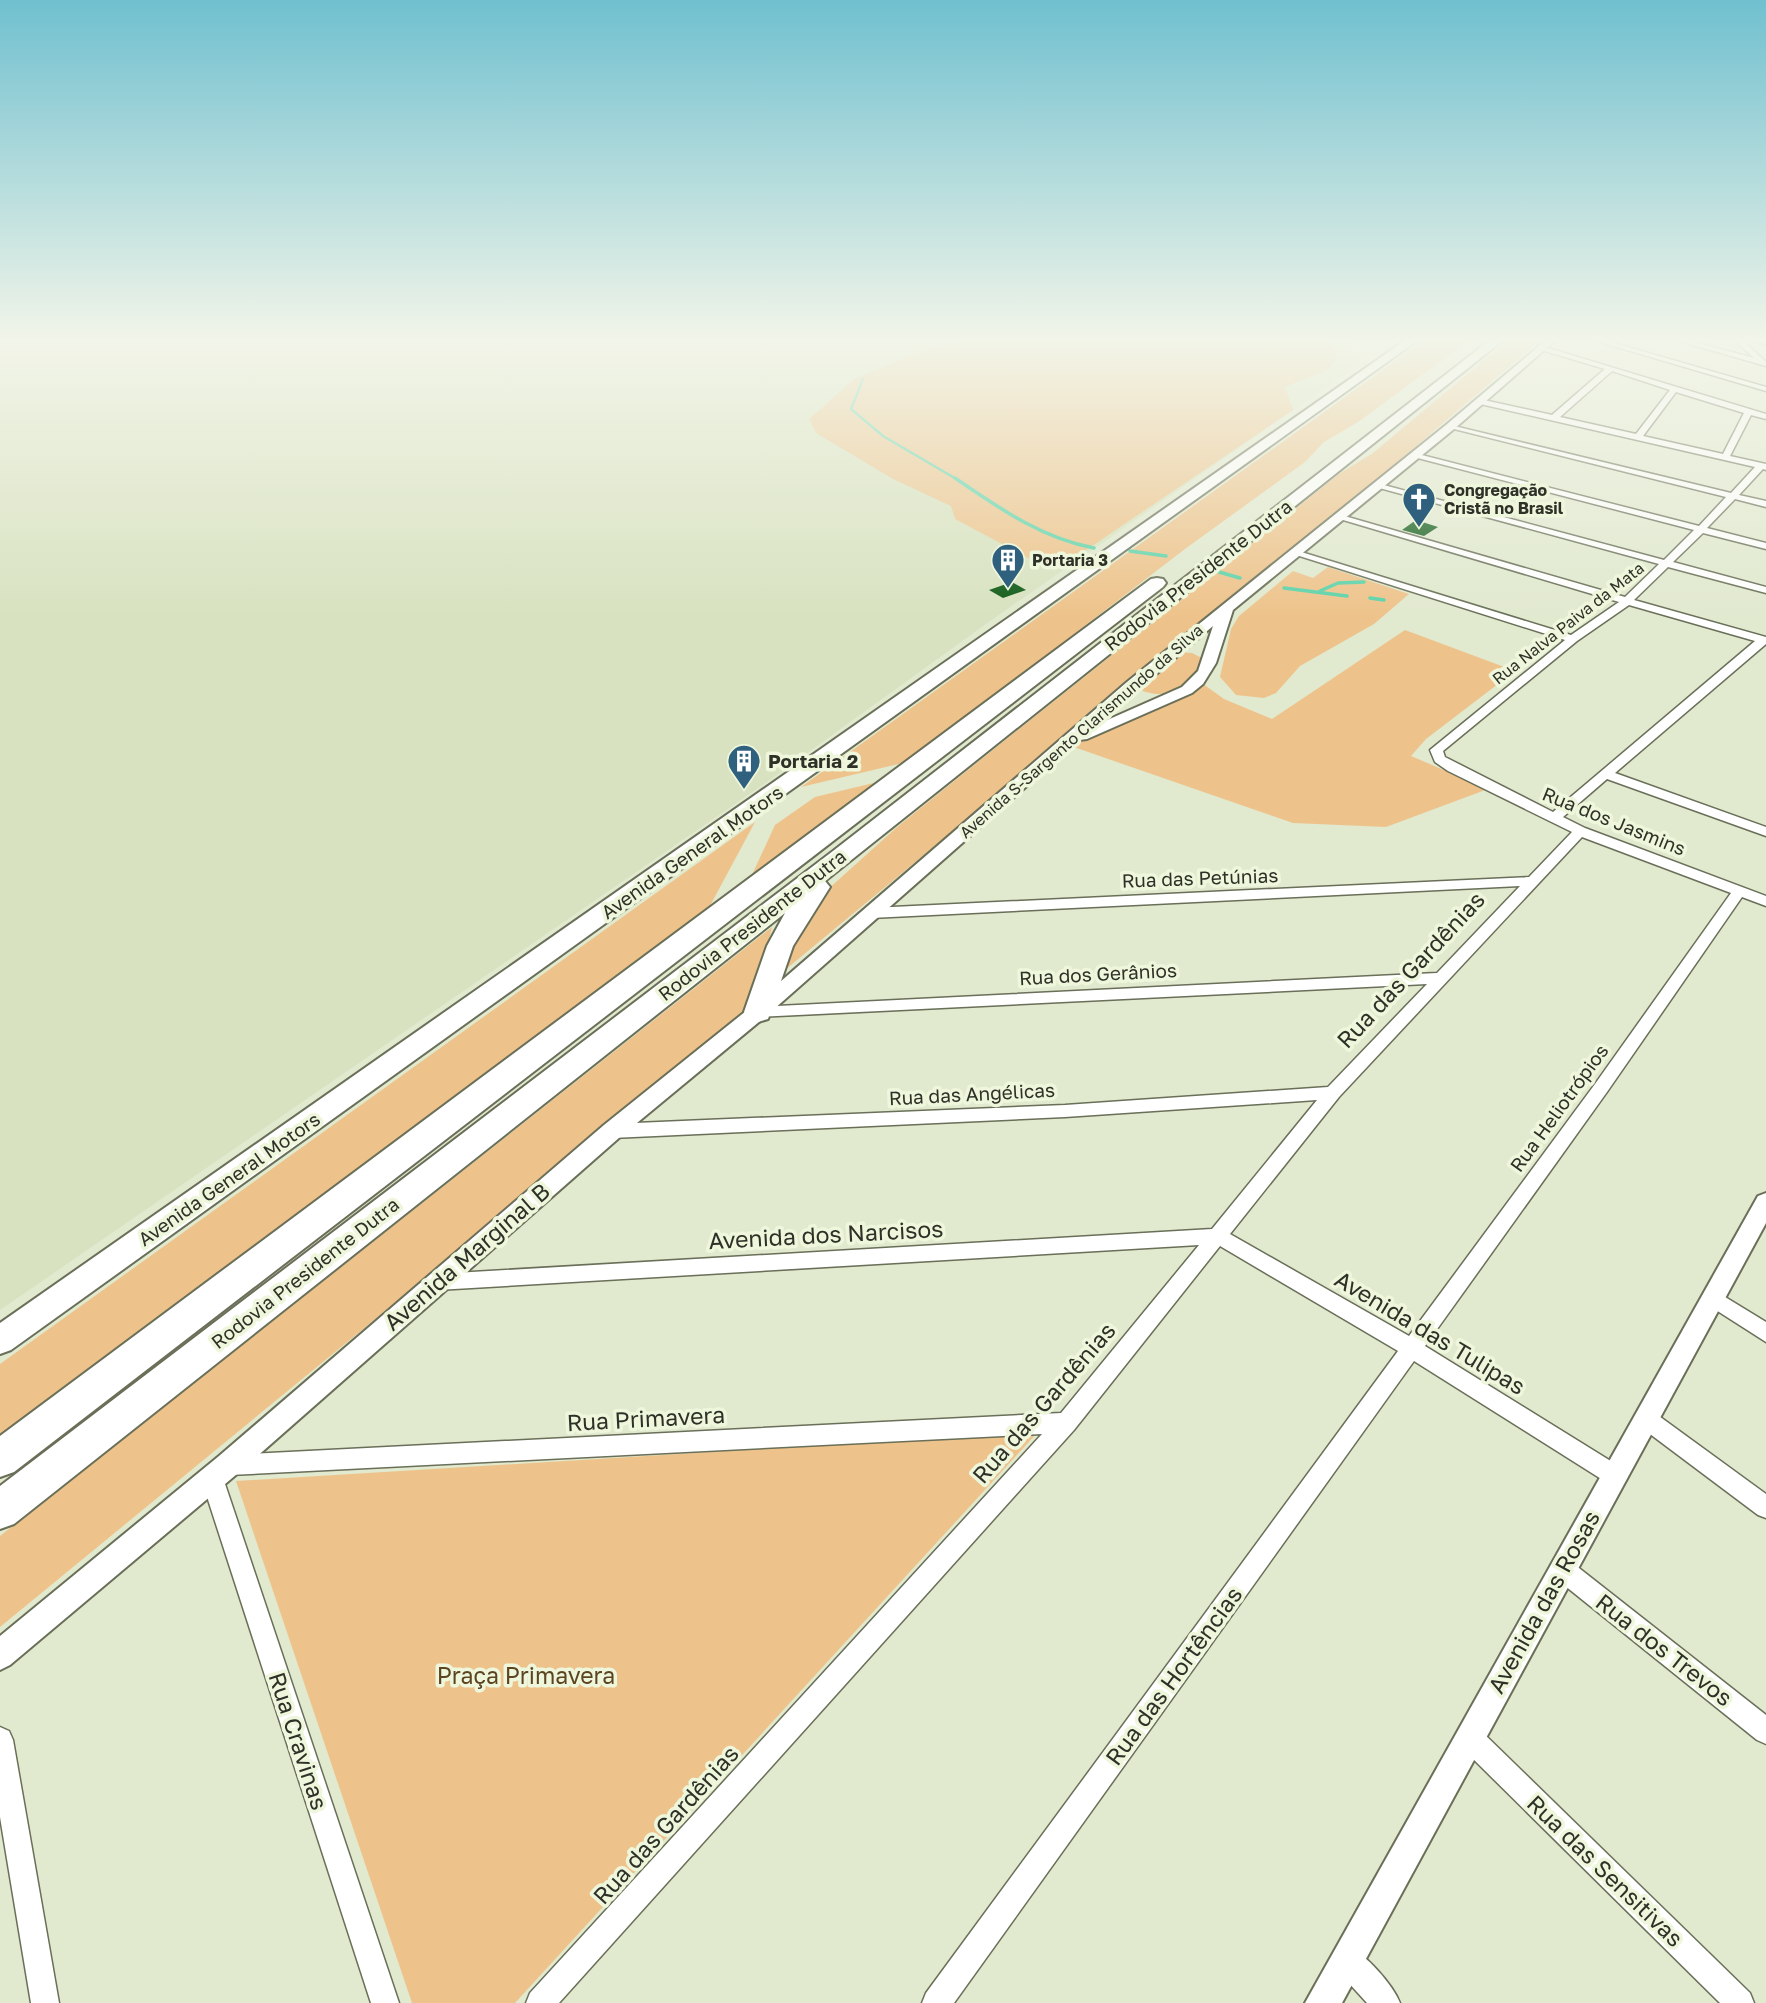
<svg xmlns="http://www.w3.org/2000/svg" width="1766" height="2003" font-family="'Golos Text',sans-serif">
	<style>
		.built { fill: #d8e2c0 }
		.green { fill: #eec38b }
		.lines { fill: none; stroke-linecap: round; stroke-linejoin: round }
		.stream-far1 { stroke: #5cd2a9; stroke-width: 2.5 }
		.stream { stroke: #5cd2a9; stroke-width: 3.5 }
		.building { fill: #0c5915 }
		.minor-casing { stroke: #696f58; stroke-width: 3 }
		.tertiary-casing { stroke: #696f58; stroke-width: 4 }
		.primary-casing { stroke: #696f58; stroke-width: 4 }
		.motorway-casing { stroke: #696f58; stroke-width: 4 }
		.minor { fill: #fff; fill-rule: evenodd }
		.tertiary { fill: #fff; fill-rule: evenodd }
		.primary { fill: #fff; fill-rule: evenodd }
		.motorway { fill: #fff; fill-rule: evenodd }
		.labels { text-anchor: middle; stroke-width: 7; stroke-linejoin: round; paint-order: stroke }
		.far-poi-label { font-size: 16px; font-weight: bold; fill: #2e3127; stroke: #eef6dc; text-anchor: start }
		.far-street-label { font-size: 16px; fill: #2e3127; stroke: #eef6dc }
		.street-label { font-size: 19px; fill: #2e3127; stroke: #eef6dc }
		.poi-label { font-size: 19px; font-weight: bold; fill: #2e3127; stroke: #eef6dc; text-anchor: start }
		.near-street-label { font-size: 23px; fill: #2e3127; stroke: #eef6dc }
		.near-park-label { font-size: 23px; fill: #5d4421; stroke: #eef6dc }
	</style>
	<rect width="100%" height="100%" fill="#e1e9cf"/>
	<!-- built -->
	<polygon class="built" points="48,337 1356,337 1360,364 990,621 767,782 0,1310 0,341"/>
	<!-- green -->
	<g class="green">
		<path d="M978 337H1315C1329 342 1335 344 1336 360L1329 369 1285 387 1293 410 1061 567 1030 559 955 519 951 506 893 479 816 433 809 419 856 378 935 346H953Z"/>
		<polygon points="1429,337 1474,337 1358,422 1324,442 1305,462 1185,549 907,762 801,787"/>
		<polygon points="1512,337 1544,337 1366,489 785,970 789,946 816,900 896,828 1009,737 1339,474 1373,453"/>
		<polygon points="1328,567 1409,594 1374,624 1300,666 1276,693 1264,698 1236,695 1220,677 1231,629 1239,616 1293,571 1313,578"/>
		<polygon points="1405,630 1515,671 1426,739 1411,756 1488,789 1386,827 1293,823 1065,744 1199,681 1224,699 1272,719"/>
		<path d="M1177 652 1192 653 1204 659C1201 666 1199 675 1194 680 1182 696 1153 698 1137 688Z"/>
		<polygon points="882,781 751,877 775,825 815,797"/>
		<polygon points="755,822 704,917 0,1444 0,1364"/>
		<polygon points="772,927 757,990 747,1014 0,1627 0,1536"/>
		<polygon points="1038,1432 515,2003 412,2003 236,1481"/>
	</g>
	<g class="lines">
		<!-- stream-far1 -->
		<polyline class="stream-far1" points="863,379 851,409 883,436 958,480"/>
		<!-- stream -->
		<g class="stream">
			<path d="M955 478C999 508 1041 538 1094 548"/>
			<polyline points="1130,551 1166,556"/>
			<polyline points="1219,572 1240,578"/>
			<polyline points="1284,588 1347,596"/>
			<polyline points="1320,591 1338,583 1364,582"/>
			<polyline points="1370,598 1384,600"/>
		</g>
	</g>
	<!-- building -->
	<g class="building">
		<polygon points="1416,520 1438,527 1424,536 1402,530"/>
		<polygon points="1012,582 1026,590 1003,598 989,590"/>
	</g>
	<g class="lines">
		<defs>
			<g id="minor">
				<polygon points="1583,337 1593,337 1766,387 1766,391"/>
				<polygon points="1665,337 1675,337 1754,358 1731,337 1739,337 1766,362 1766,366"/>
				<path d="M1538 345 1766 414V419L1751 415 1730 456 1766 464V470L1763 469 1739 495 1766 501V507L1735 499 1707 528 1766 543V549L1703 533 1673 562 1766 587V593L1668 567 1634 600 1766 637V644L1615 773 1766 827V836L1607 779 1563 817 1585 828 1766 896V906L1742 897 1607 1092 1425 1346 1622 1468 1625 1475 1622 1482 1614 1485 1606 1482 1414 1361 954 2003H922L926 1993 1398 1351 1220 1246 1074 1430 559 2003H526L530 1993 1042 1434 229 1475 221 1472 218 1465 221 1458 229 1455 1061 1413 1199 1245 437 1290 430 1288 427 1282 430 1276 437 1274 1212 1229 1317 1100 1065 1117 612 1138 606 1136 603 1131 606 1126 612 1124 1065 1105 1328 1087 1427 984 758 1017 750 1012 758 1007 1437 973 1520 886 871 918 864 913 871 908 1529 877 1572 832 1448 771 1435 762 1430 750 1565 640 1290 553 1298 551 1571 635 1619 602 1333 517 1341 515 1625 597 1659 564 1372 486 1380 484 1664 560 1694 530 1410 456 1414 453 1699 526 1726 497 1446 427 1450 425 1731 493 1755 467 1476 403 1479 399 1552 415 1605 369 1538 349ZM1612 371 1670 390 1636 434 1560 417ZM1676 392 1744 413 1723 454 1643 436ZM1629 605 1755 641 1553 812 1445 757 1443 751 1577 641ZM1582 837 1731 893 1595 1084 1409 1336 1230 1234 1339 1097Z"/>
				<polygon points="1712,1289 1766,1322 1766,1342 1705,1303 1702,1297 1705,1291"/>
				<polygon points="1645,1408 1652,1411 1766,1494 1766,1518 1758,1515 1638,1425 1634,1418 1638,1411"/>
				<polygon points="212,1468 220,1471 223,1478 399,2003 371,2003 201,1478 204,1471"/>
				<polygon points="1562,1557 1570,1561 1766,1715 1766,1744 1757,1740 1554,1577 1550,1569 1554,1561"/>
				<polygon points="1470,1725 1479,1729 1750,1993 1754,2003 1720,2003 1461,1747 1457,1738 1461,1729"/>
				<polygon points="0,1727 9,1731 13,1740 59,2003 31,2003 0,1817"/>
				<path d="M1347 1946C1365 1953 1393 1985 1400 2003H1367L1337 1970 1333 1960 1337 1950Z"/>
			</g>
			<g id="tertiary">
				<path d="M1550 337H1559L1454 429 1233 610 1216 663 1203 684 1192 693 1087 739 1079 740 765 1017 620 1137 237 1474 10 1665 0 1670V1636L219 1456 604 1125 751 1007 1127 682 1446 425ZM1213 626 1198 671 1182 687 1096 725Z"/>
				<polygon points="1742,337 1766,338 1766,344 1743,339"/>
				<polygon points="1766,1193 1766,1223 1342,2003 1305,2003 1758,1196"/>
			</g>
			<polygon id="primary" points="1410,337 1422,337 11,1350 0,1354 0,1323"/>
			<g id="motorway">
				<polygon points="1494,337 1507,337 825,881 830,887 793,946 768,1019 758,1022 748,1019 744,1012 767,946 785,913 14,1524 0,1529 0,1486 833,851"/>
				<polygon points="1157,578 1163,579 1166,583 1163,587 14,1472 0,1477 0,1436 1151,579"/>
			</g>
		</defs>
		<!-- minor casing -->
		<use href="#minor" class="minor-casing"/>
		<!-- tertiary casing -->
		<use href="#tertiary" class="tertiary-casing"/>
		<!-- primary casing -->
		<use href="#primary" class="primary-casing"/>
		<!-- motorway casing -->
		<use href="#motorway" class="motorway-casing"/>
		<!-- minor -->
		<use href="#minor" class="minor"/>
		<!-- tertiary -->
		<use href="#tertiary" class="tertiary"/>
		<!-- primary -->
		<use href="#primary" class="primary"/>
		<!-- motorway -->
		<use href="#motorway" class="motorway"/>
	</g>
	<!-- sky -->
	<linearGradient id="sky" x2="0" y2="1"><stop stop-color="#70c0cf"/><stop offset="0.55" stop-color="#f2f5e9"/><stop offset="1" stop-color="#f2f5e9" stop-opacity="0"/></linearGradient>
	<rect width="1766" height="617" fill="url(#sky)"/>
	<!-- icons -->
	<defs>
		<symbol id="church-pin" viewBox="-11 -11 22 30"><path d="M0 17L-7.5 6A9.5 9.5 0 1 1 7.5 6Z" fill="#2f617f" stroke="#eef6dc"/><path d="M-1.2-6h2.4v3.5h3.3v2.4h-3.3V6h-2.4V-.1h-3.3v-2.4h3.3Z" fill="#fff"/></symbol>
		<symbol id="building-pin" viewBox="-11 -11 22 30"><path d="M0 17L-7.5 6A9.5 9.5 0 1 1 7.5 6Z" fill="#2f617f" stroke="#eef6dc"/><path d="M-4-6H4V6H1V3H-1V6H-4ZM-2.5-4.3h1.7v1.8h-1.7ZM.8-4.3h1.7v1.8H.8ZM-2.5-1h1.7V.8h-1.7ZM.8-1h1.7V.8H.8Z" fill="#fff"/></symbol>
	</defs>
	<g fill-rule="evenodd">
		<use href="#church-pin" x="1400" y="480" width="38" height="52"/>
		<use href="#building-pin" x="989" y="541" width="38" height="52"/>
		<use href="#building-pin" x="725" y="742" width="38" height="52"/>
	</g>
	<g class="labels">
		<!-- far-poi labels -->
		<g class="far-poi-label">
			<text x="1444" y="496">Congregação<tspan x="1444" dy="18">Cristã no Brasil</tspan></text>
			<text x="1032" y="566">Portaria 3</text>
		</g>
		<!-- far-street labels -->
		<g class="far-street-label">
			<text transform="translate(1568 623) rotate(-38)" y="6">Rua Nalva Paiva da Mata</text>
			<text transform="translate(1081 731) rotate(-41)" y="6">Avenida S-Sargento Clarismundo da Silva</text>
		</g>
		<!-- street labels -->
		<g class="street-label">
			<text transform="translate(1198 575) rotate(-38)" y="7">Rodovia Presidente Dutra</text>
			<text transform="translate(1614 821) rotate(22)" y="7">Rua dos Jasmins</text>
			<text transform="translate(692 852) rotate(-35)" y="7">Avenida General Motors</text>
			<text transform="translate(1200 878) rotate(-2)" y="7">Rua das Petúnias</text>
			<text transform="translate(752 925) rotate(-38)" y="7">Rodovia Presidente Dutra</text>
			<text transform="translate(1098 974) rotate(-3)" y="7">Rua dos Gerânios</text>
			<text transform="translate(972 1094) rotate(-3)" y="7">Rua das Angélicas</text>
			<text transform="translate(1559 1108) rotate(-54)" y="7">Rua Heliotrópios</text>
			<text transform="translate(229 1179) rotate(-35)" y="7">Avenida General Motors</text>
			<text transform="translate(305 1273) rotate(-38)" y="7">Rodovia Presidente Dutra</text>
		</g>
		<!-- poi labels -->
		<g class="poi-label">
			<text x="768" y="768">Portaria 2</text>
		</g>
		<!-- near-street labels -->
		<g class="near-street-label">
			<text transform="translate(1411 970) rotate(-47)" y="8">Rua das Gardênias</text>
			<text transform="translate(826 1235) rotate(-3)" y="8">Avenida dos Narcisos</text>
			<text transform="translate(467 1257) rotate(-41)" y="8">Avenida Marginal B</text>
			<text transform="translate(1430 1333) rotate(31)" y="8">Avenida das Tulipas</text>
			<text transform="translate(1044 1403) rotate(-49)" y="8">Rua das Gardênias</text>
			<text transform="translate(646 1419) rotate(-3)" y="8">Rua Primavera</text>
			<text transform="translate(1544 1602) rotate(-61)" y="8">Avenida das Rosas</text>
			<text transform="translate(1664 1650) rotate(38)" y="8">Rua dos Trevos</text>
			<text transform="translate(1174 1676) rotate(-54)" y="8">Rua das Hortências</text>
			<text transform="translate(298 1741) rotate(72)" y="8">Rua Cravinas</text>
			<text transform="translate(666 1825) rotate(-48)" y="8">Rua das Gardênias</text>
			<text transform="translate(1605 1871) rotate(44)" y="8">Rua das Sensitivas</text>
		</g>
		<!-- near-park labels -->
		<g class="near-park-label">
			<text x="526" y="1684">Praça Primavera</text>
		</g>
	</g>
</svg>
